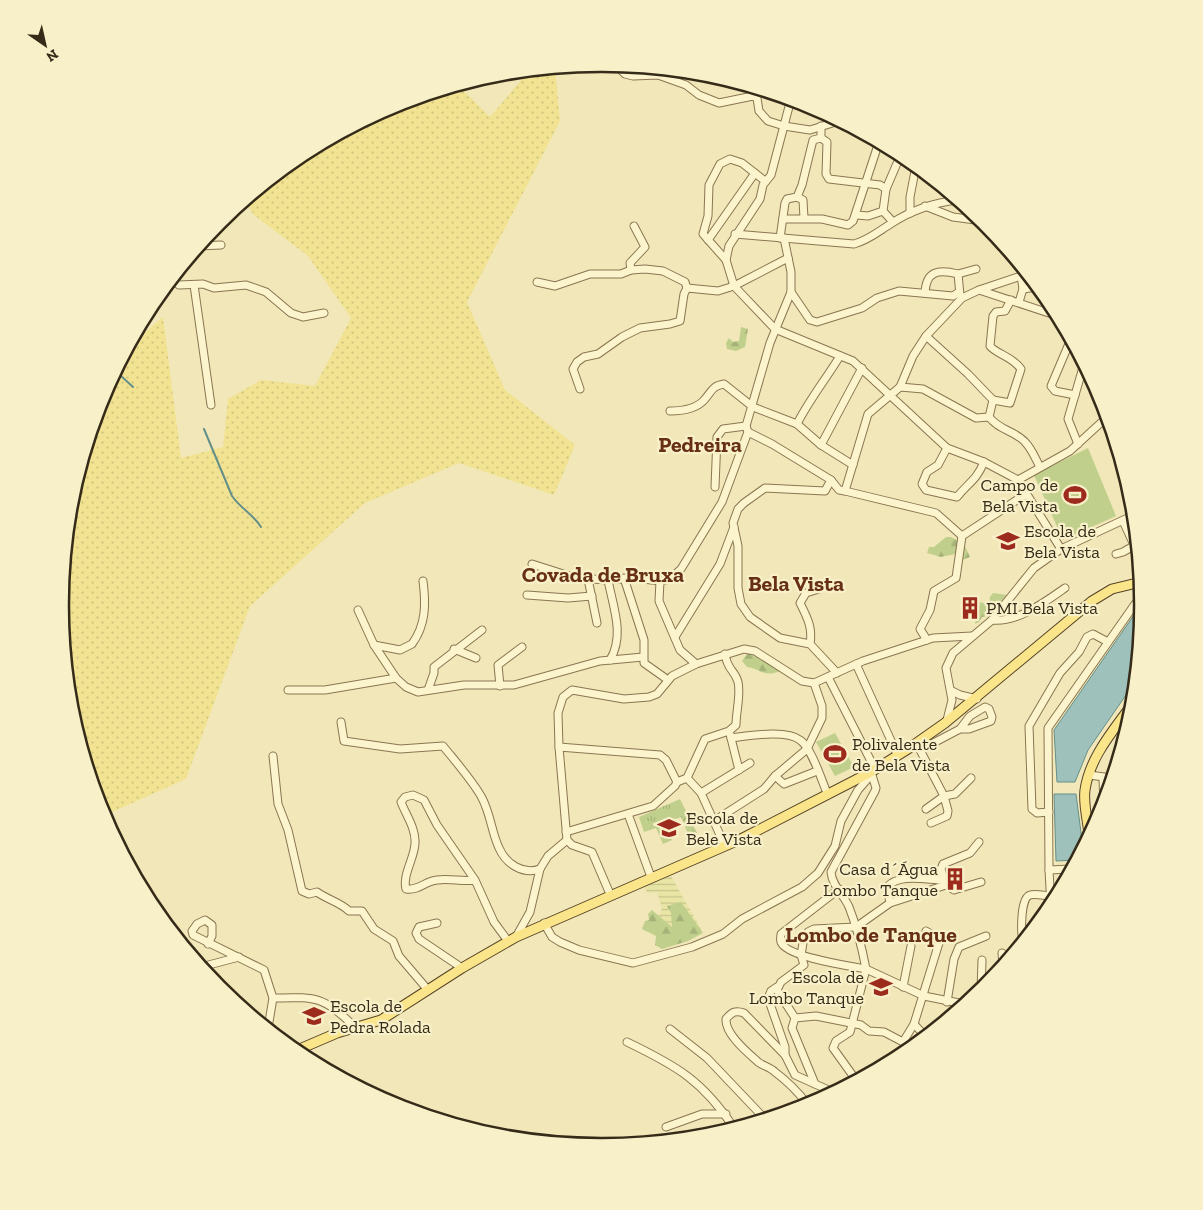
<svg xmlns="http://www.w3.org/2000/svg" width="1203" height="1210" font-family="'Zilla Slab',serif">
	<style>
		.farmland { fill: url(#farmland-rules) }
		.grass { fill: url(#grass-tufts) }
		.forest { fill: url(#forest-firs) }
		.sand { fill: url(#sand-dots) }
		.pitch { fill: #c0d08c }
		.water { fill: #9ec1bb; stroke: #658f89 }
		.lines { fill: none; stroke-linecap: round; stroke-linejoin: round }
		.stream { stroke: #658f89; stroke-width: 2 }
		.minor-casing { stroke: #897652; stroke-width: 9 }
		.major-casing { stroke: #554327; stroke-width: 11 }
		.minor { stroke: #fcf4cc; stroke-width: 7 }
		.major { stroke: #fbe58a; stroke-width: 9 }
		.labels { text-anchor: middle; stroke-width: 4.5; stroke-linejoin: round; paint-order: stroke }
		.poi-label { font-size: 18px; fill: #362b19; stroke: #f8f0c8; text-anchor: start }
		.district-label { font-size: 22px; font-weight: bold; fill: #673014; stroke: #f8f0c8 }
		.rim { fill: none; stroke: #362b19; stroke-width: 2.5 }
	</style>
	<defs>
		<pattern id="farmland-rules" width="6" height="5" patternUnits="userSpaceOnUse" patternTransform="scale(1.25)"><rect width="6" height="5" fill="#e8e5a5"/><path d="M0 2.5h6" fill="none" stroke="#c8c58d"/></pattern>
		<pattern id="grass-tufts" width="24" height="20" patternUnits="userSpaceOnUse" patternTransform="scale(1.25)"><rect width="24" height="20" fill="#c0d08c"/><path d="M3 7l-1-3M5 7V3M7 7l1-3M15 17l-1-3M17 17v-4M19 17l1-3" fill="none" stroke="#a6b378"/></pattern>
		<pattern id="forest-firs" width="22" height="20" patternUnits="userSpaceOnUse" patternTransform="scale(1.25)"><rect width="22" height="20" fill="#c0d08c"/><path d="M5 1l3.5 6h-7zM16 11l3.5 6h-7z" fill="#a6b378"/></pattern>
		<pattern id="sand-dots" width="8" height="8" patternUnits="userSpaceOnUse" patternTransform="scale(1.25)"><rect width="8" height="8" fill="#f1e392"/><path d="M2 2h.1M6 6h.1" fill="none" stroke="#cfc37d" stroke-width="1.8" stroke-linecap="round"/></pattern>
	</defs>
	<rect width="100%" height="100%" fill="#f2e7b8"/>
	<!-- farmland -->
	<polygon class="farmland" points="671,876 702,931 655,926 662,908 657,892 648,894 644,886"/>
	<!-- grass -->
	<polygon class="grass" points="680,799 697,833 689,836 681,817 666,822 672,840 663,844 656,828 644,832 639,817"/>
	<!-- forest -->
	<g class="forest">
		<polygon points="741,327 748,329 745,347 736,351 727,349 726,343 729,338 733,342 739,341"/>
		<polygon points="946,537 951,537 964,544 970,557 960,561 955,554 941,557 927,553 929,547 934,547"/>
		<polygon points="993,593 1007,595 997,606 990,610 988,616 982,617 979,622 975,624 980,602 989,605 990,597"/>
		<path d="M750 650 781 662 780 671C763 678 762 669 747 667L742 661Z"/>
		<polygon points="681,902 703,933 688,941 662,949 655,945 656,936 642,929 645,921 649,920 648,914 652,910 672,927 671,913 667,906"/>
	</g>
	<!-- sand -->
	<polygon class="sand" points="555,68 560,121 467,302 505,390 575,445 554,495 459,463 365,503 250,606 186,779 103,816 70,710 60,605 70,499 101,398 128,347 163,317 181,458 223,447 228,399 261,380 315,386 351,318 308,256 254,215 244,201 301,155 395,105 458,85 490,117 529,71"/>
	<!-- pitch -->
	<g class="pitch">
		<polygon points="1088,448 1116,516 1063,540 1034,475"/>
		<polygon points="835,733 854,767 835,776 816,742"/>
	</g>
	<!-- water -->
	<g class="water">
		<polygon points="1143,602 1135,682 1088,750 1075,782 1057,782 1054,730"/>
		<polygon points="1054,794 1076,794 1083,848 1076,860 1056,861"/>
	</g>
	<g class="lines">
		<!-- stream -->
		<g class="stream">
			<polyline points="118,367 120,375 133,387"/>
			<path d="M204 429 232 496C240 508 253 514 261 527"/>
		</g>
		<defs>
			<g id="minor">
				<polyline points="620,69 625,74 633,76 658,75 686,85 699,95 719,103 753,96 757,98 759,111 768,121 784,126 810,130 839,121"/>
				<polyline points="791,99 771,175 763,185 760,199 729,246 726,260 734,286 775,329 853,361 947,448 984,462 1018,480 1061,549"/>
				<polyline points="821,126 821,138 827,142 826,174 829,179 880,185 886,189 883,211 893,222"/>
				<polyline points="886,189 901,154"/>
				<polyline points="797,197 803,200 804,218"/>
				<polyline points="925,206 953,217 983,221"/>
				<polyline points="910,213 910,197 916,166"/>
				<polyline points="857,215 868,216 883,211"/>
				<polyline points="783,219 822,219 848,225 853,221 879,142"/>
				<path d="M735 234 854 244C869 240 879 231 892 223 912 210 933 203 957 200"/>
				<polyline points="780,238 785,203 787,199 797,197 802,185 813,140 821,138"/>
				<polyline points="784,238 791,272 791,292 770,343 746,426 748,432 772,444 831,480 825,491 765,488 744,503 738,509 733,523 738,546 738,588 741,604 750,617 780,638 810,644 837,673"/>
				<polyline points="708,240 755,173"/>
				<polyline points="199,246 221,245"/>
				<polyline points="726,260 703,234 708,216 709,185 720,164 730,159 742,163 765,181"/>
				<polyline points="631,270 630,263 645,247 634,226"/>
				<polyline points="958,274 976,269"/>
				<polyline points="171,280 179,285 203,284 214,288 246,285 266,292 291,313 303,317 324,313"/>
				<polyline points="537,282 555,286 590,274 621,274 631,270 645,269 663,271 685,282 687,288"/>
				<polyline points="194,285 211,405"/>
				<polyline points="1023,289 1037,287"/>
				<polyline points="979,290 1058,316"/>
				<polyline points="791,292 810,320 817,322 862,308 877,298 899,291 953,296 959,292"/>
				<path d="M925 293C926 271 938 269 958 274L960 295"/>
				<path d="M1011 300 1005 311 996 312 993 316 990 346C996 354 1012 356 1021 369L1010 403 993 400 989 417C1000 431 1014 430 1025 442 1032 449 1036 460 1040 467"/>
				<polyline points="1019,302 1023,289 1021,276"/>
				<polyline points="926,336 968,374 993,400"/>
				<polyline points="1071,339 1051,386 1055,391 1075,395"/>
				<polyline points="900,387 923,389 976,418 989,417"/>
				<polyline points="580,389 573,369 577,362 584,357 598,354 622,337 640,328 670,324 680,321 684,294 687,288 718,291 734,286 788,258"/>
				<path d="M670 411C682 411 697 409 705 399 712 391 712 386 724 384L753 407 797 424 821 445 853 465"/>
				<path d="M797 424C809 400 826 379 840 356"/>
				<polyline points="1078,444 1068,419 1084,364"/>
				<polyline points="821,445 862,368"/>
				<path d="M947 448 938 465 927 472 922 484 926 490 957 497C969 482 976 481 984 462"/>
				<polyline points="831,480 839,490 845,491 868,414 900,387 913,356 926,336 962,298 979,290 1027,274"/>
				<polyline points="1018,480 1070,451 1105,419 1106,413"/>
				<polyline points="715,487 717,437 723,429 746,426"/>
				<polyline points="845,491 936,513 962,536 1026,494"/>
				<polyline points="1123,521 1134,545"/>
				<polyline points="1116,554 1123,552 1137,544"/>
				<polyline points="532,564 576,578 608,580 634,578 660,581 670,579 681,569 722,502 748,432"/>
				<polyline points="624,578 644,640 644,663 668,680"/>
				<polyline points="588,579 597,623"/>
				<path d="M608 580C613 607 625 635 610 660"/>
				<polyline points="660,581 659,601 680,650 696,664"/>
				<polyline points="527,595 568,598 592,596"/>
				<polyline points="358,610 374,645 396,678 406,687 418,692 464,685 514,685 600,661 643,657"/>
				<path d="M992 620C1017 623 1045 602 1065 588"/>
				<polyline points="675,637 720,564 734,527"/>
				<polyline points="927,640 920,629 930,610 934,591 956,578 962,536"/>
				<path d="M810 644C813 628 807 617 800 603L806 593 819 589"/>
				<path d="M374 645 400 650 412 644C426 625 426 604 423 581"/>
				<polyline points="454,649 476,658"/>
				<polyline points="856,664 898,756"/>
				<polyline points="828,677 875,769"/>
				<polyline points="500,686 498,665 522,647"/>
				<polyline points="288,690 325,690 396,678"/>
				<polyline points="428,690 434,673 434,667 482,630"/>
				<polyline points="952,691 960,695 977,699"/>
				<polyline points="947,720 952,700 946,668 953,653 992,620 1034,568 1061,549 1134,515"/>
				<path d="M341 722 344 741 400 749 443 746C456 762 471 779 481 796 491 814 491 831 499 848 506 864 523 875 540 869"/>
				<polyline points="730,734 739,770"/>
				<path d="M731 738C748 736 786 729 800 740 812 748 822 782 828 795"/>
				<polyline points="559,747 660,755 666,760 677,782 675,786 653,806 566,832"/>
				<polyline points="919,748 944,796 955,794 971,778"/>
				<polyline points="920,750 960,729 970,716 985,707 989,709 992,717 991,721 969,729 960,729"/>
				<path d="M273 756 278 804 288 830 302 891 309 894 317 892C328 900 340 902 349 911H362L374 929 393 941 399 956 428 990"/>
				<path d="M871 772 876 788 875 791 831 872C832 886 844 895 849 907 857 927 862 948 866 969L924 996 964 1004"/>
				<polyline points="1089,775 1112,778"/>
				<polyline points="775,776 784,784 817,771"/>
				<polyline points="687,778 701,793 725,846"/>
				<polyline points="1103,778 1104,805"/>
				<path d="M677 782 687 778 705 739 729 731 736 725C736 712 741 694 738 682 735 670 727 670 725 654"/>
				<polyline points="701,793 750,763"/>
				<polyline points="926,809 944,796 948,811 947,816 931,823"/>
				<polyline points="1049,812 1037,813 1032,809 1029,726 1060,673 1079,652 1087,637 1093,634 1108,642"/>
				<polyline points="628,814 651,877"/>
				<polyline points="714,821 764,789 775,776 807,749 822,718 822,706 814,683"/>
				<polyline points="1071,869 1049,870 1048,728 1142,594"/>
				<polyline points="1049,870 1051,907"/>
				<path d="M475 880C462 882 450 878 437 880 425 881 419 891 406 889 402 875 415 857 415 843 416 829 406 815 401 802L405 797 413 795 424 800 437 825 475 880 494 922 508 941"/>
				<polyline points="945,884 941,869 943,864 970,853 979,842"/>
				<path d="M839 889 781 934C781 936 780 940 781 942 786 957 850 966 866 969L850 1032 836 1041 833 1048 856 1080"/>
				<polyline points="610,894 592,852 572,845 567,840 559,747 558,713 563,697 572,690 624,699 649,697 657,694 672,676 696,664 744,649 755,651 802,681 814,683 863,661 933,638 972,636"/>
				<path d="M890 903 887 887C899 873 926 880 944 880"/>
				<polyline points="437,923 419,927 416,933 419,939 462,968"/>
				<polyline points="544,923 552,937 560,942 579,950 633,963 692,947 723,934 742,919 802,887 818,873 835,846 841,821 858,790 872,774"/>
				<polyline points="516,937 530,912 540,869 548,856 567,840"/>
				<path d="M1023 941C1021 933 1020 898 1030 895 1036 893 1045 896 1051 896"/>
				<path d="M208 944 212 936V925L205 920 197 924 192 931 193 935 264 970 273 998C318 997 322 996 355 1027"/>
				<polyline points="1002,953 1003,965"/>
				<polyline points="201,967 239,957"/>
				<polyline points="777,987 771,991 768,998 785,1047 785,1055"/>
				<polyline points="903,987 911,946"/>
				<polyline points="981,991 982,960"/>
				<polyline points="947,1002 954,959 959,947 986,936"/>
				<polyline points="795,1018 816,1016 861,1025 869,1031 884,1032 903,1042"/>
				<polyline points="914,1024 925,1036"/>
				<polyline points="268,1028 273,998"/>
				<polyline points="670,1029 707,1058 765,1119"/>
				<path d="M627 1042C677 1066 703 1081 734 1128"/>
				<polyline points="911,1048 903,1042 914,1024 939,943 936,937 926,931"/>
				<polyline points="833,1092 815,1084 792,1028 795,1018 777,990 781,982 804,965 801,955 804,937 808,932 814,929 856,927 890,903 946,885 954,890 981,882"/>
				<path d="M808 1105C799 1093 787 1081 775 1072 770 1067 763 1066 758 1062 747 1052 725 1034 726 1019 732 1012 735 1010 744 1013L785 1055 795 1075 815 1084"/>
				<polyline points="666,1127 702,1114 726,1114"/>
			</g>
			<g id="major">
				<path d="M1089 835C1088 821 1083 804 1085 790 1090 756 1114 730 1133 703"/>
				<polyline points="295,1051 337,1033 381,1020 462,968 516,937 741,839 871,772 908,749 945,723 1092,601 1112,589 1141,582"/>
			</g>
		</defs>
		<!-- minor casing -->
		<use href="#minor" class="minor-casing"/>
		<!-- major casing -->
		<use href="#major" class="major-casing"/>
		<!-- minor -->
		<use href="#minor" class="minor"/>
		<!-- major -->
		<use href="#major" class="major"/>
	</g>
	<!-- icons -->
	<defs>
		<symbol id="stadium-bare" viewBox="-9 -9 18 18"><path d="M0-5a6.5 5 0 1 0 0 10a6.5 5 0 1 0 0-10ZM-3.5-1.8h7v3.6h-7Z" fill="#9d2b1d" stroke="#f8f0c8" stroke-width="2.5" paint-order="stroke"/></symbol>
		<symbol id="school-bare" viewBox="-9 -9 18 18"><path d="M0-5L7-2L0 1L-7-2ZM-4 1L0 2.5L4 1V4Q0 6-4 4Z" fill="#9d2b1d" stroke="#f8f0c8" stroke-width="2.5" paint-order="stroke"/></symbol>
		<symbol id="building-bare" viewBox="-9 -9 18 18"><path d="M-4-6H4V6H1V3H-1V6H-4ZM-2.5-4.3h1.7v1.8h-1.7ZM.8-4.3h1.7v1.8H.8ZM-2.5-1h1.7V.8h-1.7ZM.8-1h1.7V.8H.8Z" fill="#9d2b1d" stroke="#f8f0c8" stroke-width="2.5" paint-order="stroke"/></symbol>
	</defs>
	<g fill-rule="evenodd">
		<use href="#stadium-bare" x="1059" y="479" width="32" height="32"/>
		<use href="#school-bare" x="992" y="525" width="32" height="32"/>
		<use href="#building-bare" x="954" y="592" width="32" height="32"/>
		<use href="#stadium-bare" x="819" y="738" width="32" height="32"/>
		<use href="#school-bare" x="653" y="812" width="32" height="32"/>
		<use href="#building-bare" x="939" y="863" width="32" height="32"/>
		<use href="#school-bare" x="865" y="971" width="32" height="32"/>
		<use href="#school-bare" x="298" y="1000" width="32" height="32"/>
	</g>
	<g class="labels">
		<!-- poi labels -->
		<g class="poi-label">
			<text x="1058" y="491" text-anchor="end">Campo de<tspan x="1058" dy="21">Bela Vista</tspan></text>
			<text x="1024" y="537">Escola de<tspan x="1024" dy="21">Bela Vista</tspan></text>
			<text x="986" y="614">PMI Bela Vista</text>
			<text x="852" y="750">Polivalente<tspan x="852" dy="21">de Bela Vista</tspan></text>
			<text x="686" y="824">Escola de<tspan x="686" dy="21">Bele Vista</tspan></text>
			<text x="938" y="875" text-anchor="end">Casa d´Água<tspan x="938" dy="21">Lombo Tanque</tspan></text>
			<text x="864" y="983" text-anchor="end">Escola de<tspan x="864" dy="21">Lombo Tanque</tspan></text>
			<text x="330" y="1012">Escola de<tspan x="330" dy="21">Pedra Rolada</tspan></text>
		</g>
		<!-- district labels -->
		<g class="district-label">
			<text x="700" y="452">Pedreira</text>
			<text x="603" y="582">Covada de Bruxa</text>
			<text x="796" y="591">Bela Vista</text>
			<text x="871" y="942">Lombo de Tanque</text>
		</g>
	</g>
	<!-- crop -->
	<path d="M0 0H1203V1210H0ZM601 72H602A532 532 0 0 1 1134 604V606A532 532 0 0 1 602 1138H601A532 532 0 0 1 69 606V604A532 532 0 0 1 601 72Z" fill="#f8f0c8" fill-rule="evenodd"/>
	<path class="rim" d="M601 72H602A532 532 0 0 1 1134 604V606A532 532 0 0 1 602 1138H601A532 532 0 0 1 69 606V604A532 532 0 0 1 601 72Z"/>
	<!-- north arrow -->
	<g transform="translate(45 45) rotate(146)" stroke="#f8f0c8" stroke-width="4" paint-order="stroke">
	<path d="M0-4L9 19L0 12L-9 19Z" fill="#362b19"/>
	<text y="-8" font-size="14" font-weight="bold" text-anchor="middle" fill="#362b19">N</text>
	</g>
</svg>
